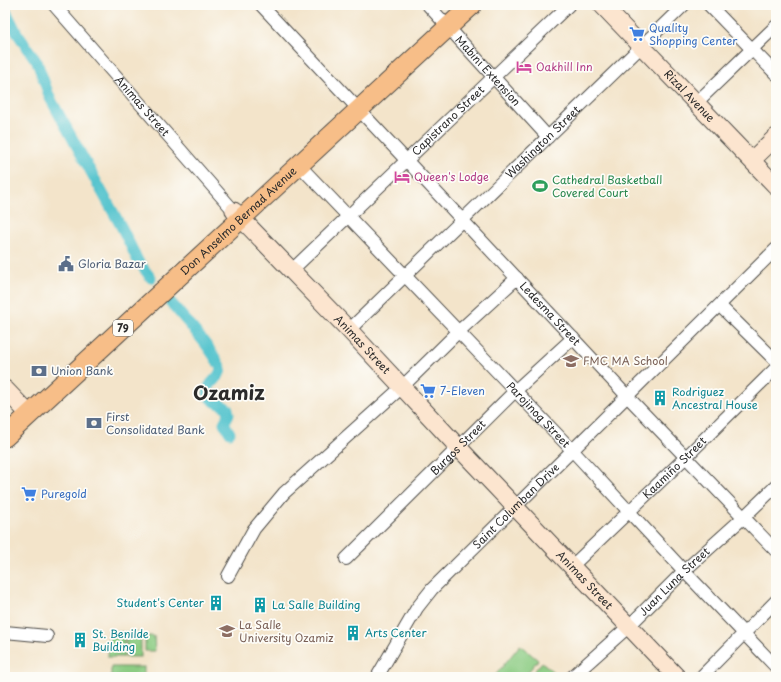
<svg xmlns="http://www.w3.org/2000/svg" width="781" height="682" font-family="'Playpen Sans',sans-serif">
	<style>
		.green { fill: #8ccc83; stroke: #5c7c57 }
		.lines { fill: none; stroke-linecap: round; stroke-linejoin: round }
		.canal { stroke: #57c4ce; stroke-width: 11 }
		.street-casing { stroke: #494743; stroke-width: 14 }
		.secondary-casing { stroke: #494743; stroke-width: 19 }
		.primary-casing { stroke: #494743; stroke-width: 21 }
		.street { stroke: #fff; stroke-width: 12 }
		.secondary { stroke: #fce5cf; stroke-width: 17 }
		.primary { stroke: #f7be88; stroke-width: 19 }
		.labels { text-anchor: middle; stroke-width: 3.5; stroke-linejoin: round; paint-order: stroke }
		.shield { fill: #fdfcf7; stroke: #6a6a68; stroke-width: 1 }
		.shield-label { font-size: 10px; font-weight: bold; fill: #2b2b2b }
		.shop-label { font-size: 11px; fill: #366cbe; stroke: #fdfcf7; text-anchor: start }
		.hotel-label { font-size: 11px; fill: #b23c85; stroke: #fdfcf7; text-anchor: start }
		.street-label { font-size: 11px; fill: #2b2b2b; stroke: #fdfcf7 }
		.leisure-label { font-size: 11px; fill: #27864d; stroke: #fdfcf7; text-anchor: start }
		.service-label { font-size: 11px; fill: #4e5e75; stroke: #fdfcf7; text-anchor: start }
		.education-label { font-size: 11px; fill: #785e54; stroke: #fdfcf7; text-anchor: start }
		.culture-label { font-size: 11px; fill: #0d838f; stroke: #fdfcf7; text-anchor: start }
		.town-label { font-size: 19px; font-weight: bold; fill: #2b2b2b; stroke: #fdfcf7 }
	</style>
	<rect width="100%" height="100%" fill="#fdfcf7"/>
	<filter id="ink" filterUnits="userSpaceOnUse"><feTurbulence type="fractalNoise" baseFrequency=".025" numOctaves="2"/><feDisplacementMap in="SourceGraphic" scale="8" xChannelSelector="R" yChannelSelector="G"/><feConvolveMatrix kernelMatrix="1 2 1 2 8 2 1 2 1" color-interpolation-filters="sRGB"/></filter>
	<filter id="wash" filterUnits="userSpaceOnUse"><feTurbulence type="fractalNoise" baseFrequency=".012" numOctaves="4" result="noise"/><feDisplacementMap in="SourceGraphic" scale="16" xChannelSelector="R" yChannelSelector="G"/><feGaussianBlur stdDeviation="0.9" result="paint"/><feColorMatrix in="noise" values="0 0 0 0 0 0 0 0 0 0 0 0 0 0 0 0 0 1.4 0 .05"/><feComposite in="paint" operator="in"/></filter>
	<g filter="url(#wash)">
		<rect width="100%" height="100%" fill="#f3e4ca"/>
		<!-- green -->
		<g class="green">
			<polygon points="109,632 124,632 124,657 108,657"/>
			<rect x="126" y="632" width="15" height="25"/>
			<polygon points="145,636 154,636 155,651 145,651"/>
			<polygon points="520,645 538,660 524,677 494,677"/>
			<polygon points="542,662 559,677 529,677"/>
			<rect x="111" y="667" width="33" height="10"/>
		</g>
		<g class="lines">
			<!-- canal -->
			<g class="canal">
				<polyline points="5,9 17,33 37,62 50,98 122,228 138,261 151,278"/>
				<path d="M169 300C187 323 207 342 221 368 221 378 209 381 208 390 207 403 221 402 228 409L229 414 224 423 230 433"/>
			</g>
		</g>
	</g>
	<g filter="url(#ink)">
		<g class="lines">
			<defs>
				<g id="street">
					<path id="s1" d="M54 5 234 211"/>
					<path id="s2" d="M261 5 627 396 776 551"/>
					<path id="s3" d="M428 5 548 137"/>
					<polyline points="709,5 776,74"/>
					<polyline points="696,103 776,26"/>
					<path id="s4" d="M299 165 572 450 684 571 776 667"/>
					<path id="s5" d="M292 270 569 5"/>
					<polyline points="720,306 776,361"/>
					<path id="s6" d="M349 330 684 5"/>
					<path id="s7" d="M346 559 515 391 573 338"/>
					<path id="s8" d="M572 566 687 456 776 368"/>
					<polyline points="228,576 254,529 284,493 402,387 458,332 517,278"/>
					<polyline points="5,632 47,636"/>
					<path id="s9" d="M377 677 417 608 432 589 776 249"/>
					<path id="s10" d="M572 677 628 627 684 571 744 517 776 486"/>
					<polyline points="701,677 776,601"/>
				</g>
				<g id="secondary">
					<path id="s11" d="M602 5 776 186"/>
					<polyline points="752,160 776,137"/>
					<path id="s12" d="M234 211 349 330 459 448 677 677"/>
					<polyline points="5,389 29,414"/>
				</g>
				<g id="primary">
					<path id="s13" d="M5 437 472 5"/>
				</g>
			</defs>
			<!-- street casing -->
			<use href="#street" class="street-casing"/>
			<!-- secondary casing -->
			<use href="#secondary" class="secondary-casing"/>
			<!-- primary casing -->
			<use href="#primary" class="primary-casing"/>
			<!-- street -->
			<use href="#street" class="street"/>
			<!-- secondary -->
			<use href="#secondary" class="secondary"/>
			<!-- primary -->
			<use href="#primary" class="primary"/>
		</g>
	</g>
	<!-- icons -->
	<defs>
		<symbol id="supermarket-bare" viewBox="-9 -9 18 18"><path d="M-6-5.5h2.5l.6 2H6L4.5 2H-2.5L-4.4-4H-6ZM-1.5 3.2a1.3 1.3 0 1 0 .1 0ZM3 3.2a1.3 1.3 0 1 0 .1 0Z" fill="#3f7fe0" stroke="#fdfcf7" stroke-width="2.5" paint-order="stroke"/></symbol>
		<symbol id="hotel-bare" viewBox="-9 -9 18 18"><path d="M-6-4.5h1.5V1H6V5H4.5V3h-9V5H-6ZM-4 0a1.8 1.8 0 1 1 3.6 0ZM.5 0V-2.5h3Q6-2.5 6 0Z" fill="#d1479c" stroke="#fdfcf7" stroke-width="2.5" paint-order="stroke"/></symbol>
		<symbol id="stadium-bare" viewBox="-9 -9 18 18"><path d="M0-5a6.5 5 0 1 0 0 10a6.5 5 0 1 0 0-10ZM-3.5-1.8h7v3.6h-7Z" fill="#2e9e5b" stroke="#fdfcf7" stroke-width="2.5" paint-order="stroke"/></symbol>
		<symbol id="civic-bare" viewBox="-9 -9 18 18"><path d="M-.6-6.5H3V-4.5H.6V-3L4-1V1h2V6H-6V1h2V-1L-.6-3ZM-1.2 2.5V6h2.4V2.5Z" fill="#5c6f8a" stroke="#fdfcf7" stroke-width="2.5" paint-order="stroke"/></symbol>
		<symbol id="school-bare" viewBox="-9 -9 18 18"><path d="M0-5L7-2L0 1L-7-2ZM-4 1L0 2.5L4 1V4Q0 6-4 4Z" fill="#8d6e63" stroke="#fdfcf7" stroke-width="2.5" paint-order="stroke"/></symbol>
		<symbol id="bank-bare" viewBox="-9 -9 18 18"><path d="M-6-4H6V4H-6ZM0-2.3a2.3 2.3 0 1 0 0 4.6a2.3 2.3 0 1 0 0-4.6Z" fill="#5c6f8a" stroke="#fdfcf7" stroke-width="2.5" paint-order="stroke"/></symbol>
		<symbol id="building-bare" viewBox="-9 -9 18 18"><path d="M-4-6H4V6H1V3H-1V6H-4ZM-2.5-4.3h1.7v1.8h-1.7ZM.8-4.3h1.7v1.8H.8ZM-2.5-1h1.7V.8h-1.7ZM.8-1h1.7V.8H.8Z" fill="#0f9aa8" stroke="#fdfcf7" stroke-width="2.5" paint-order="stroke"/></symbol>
	</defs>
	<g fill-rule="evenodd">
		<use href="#supermarket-bare" x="626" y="23" width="22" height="22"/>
		<use href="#hotel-bare" x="513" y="56" width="22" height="22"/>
		<use href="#hotel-bare" x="391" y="166" width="22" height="22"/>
		<use href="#stadium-bare" x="529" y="175" width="22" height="22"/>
		<use href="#civic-bare" x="55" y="253" width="22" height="22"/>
		<use href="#school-bare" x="560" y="350" width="22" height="22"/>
		<use href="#bank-bare" x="28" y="360" width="22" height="22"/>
		<use href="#supermarket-bare" x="417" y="380" width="22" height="22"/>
		<use href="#building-bare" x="649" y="387" width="22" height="22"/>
		<use href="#bank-bare" x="83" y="412" width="22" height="22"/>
		<use href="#supermarket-bare" x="18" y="483" width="22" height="22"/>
		<use href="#building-bare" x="205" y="592" width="22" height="22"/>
		<use href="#building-bare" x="249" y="594" width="22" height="22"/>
		<use href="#school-bare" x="216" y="620" width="22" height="22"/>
		<use href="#building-bare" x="342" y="622" width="22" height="22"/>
		<use href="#building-bare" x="69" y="629" width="22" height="22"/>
	</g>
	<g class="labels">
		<!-- shield labels -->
		<rect class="shield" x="113" y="320" width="20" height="16" rx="3"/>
		<g class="shield-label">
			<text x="123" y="332">79</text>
		</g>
		<!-- shop labels -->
		<g class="shop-label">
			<text x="649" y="32">Quality<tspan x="649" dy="13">Shopping Center</tspan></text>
			<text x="440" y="395">7-Eleven</text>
			<text x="41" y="498">Puregold</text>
		</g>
		<!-- hotel labels -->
		<g class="hotel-label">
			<text x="536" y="71">Oakhill Inn</text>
			<text x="414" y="181">Queen's Lodge</text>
		</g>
		<!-- street labels -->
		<g class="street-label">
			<text dy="4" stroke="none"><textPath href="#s3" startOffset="89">Mabini Extension</textPath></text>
			<text dy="4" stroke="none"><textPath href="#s11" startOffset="126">Rizal Avenue</textPath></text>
			<text dy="4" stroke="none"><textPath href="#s1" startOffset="134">Animas Street</textPath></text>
			<text dy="4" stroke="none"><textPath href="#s5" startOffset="216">Capistrano Street</textPath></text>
			<text dy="4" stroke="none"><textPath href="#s6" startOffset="270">Washington Street</textPath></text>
			<text dy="4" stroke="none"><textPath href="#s13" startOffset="318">Don Anselmo Bernad Avenue</textPath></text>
			<text dy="4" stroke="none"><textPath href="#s2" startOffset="423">Ledesma Street</textPath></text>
			<text dy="4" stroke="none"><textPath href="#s12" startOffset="185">Animas Street</textPath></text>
			<text dy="4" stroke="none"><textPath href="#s4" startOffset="346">Parojinog Street</textPath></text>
			<text dy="4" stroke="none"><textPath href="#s7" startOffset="158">Burgos Street</textPath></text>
			<text dy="4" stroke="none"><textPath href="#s8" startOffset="142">Kaamiño Street</textPath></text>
			<text dy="4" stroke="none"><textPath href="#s9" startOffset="222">Saint Columban Drive</textPath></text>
			<text dy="4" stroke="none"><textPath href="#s12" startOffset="509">Animas Street</textPath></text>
			<text dy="4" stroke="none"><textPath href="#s10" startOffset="140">Juan Luna Street</textPath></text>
		</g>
		<!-- leisure labels -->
		<g class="leisure-label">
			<text x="552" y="184">Cathedral Basketball<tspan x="552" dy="13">Covered Court</tspan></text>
		</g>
		<!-- service labels -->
		<g class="service-label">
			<text x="78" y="268">Gloria Bazar</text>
			<text x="51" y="375">Union Bank</text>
			<text x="106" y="421">First<tspan x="106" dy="13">Consolidated Bank</tspan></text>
		</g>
		<!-- education labels -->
		<g class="education-label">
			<text x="583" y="365">FMC MA School</text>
			<text x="239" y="629">La Salle<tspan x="239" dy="13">University Ozamiz</tspan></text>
		</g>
		<!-- culture labels -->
		<g class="culture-label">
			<text x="672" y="396">Rodriguez<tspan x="672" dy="13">Ancestral House</tspan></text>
			<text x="204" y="607" text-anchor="end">Student's Center</text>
			<text x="272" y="609">La Salle Building</text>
			<text x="365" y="637">Arts Center</text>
			<text x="92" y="638">St. Benilde<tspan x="92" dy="13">Building</tspan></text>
		</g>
		<!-- town labels -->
		<g class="town-label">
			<text x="229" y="400">Ozamiz</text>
		</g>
	</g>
	<!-- margin -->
	<rect width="781" height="682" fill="none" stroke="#fdfcf7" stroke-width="20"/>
</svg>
